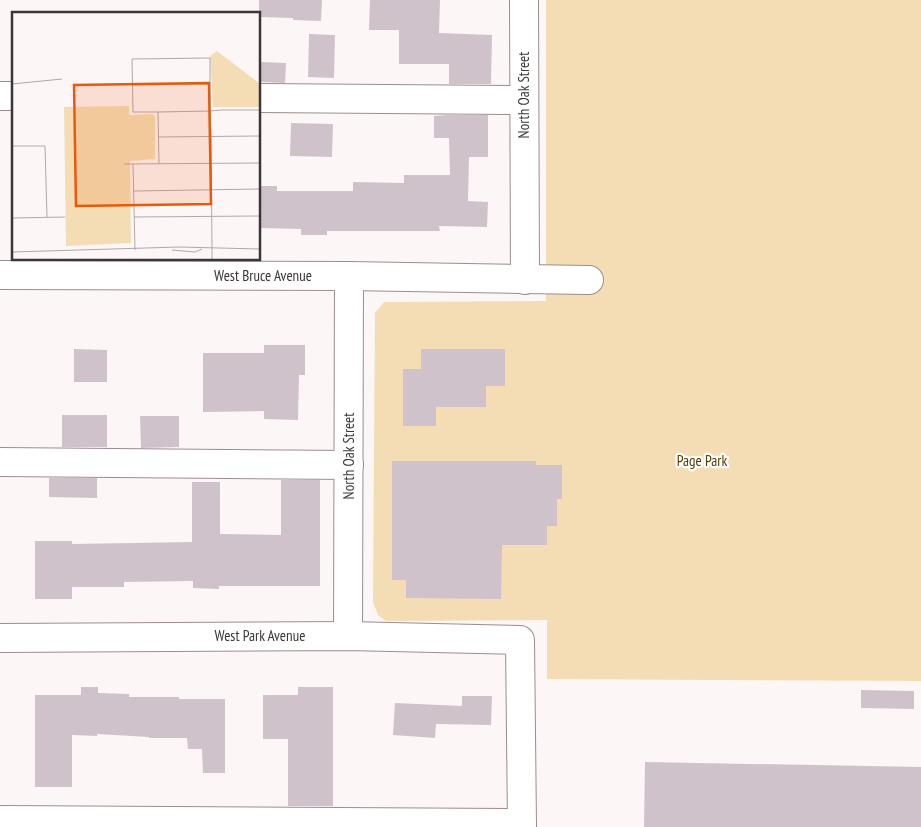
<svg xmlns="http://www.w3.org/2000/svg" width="921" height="827" font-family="'PT Sans Narrow',sans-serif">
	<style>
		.green { fill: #f4ddb4 }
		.building { fill: #d0c2ca }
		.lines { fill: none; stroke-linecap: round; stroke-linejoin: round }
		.minor-casing { stroke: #9c8d8d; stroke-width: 30 }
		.minor { stroke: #fff; stroke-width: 28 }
		.labels { text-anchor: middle; stroke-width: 4.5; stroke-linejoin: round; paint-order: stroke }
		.street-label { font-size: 15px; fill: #3d3637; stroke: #fff }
		.park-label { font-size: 15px; fill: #533b02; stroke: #fff }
		.inset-road { fill: none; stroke: #b0a9aa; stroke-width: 1 }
		.view { fill: #e8590c; fill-opacity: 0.15; stroke: #e8590c; stroke-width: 2.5 }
		.inset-edge { fill: none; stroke: #3d3637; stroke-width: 2.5 }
	</style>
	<rect width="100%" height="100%" fill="#fdf6f6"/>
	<!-- green -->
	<polygon class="green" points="546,0 921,0 921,681 547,679 547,620 386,621 378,615 373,602 375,313 384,302 546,301"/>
	<!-- building -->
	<g class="building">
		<polygon points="259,0 322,0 321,21 293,20 293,18 259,17"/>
		<polygon points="370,0 440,0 439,33 492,35 491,84 449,84 449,64 399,64 399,30 369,30"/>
		<polygon points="309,34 335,35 334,78 308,77"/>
		<polygon points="261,62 286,63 285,83 261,82"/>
		<polygon points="448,115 488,115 488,157 469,157 468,201 488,202 487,227 439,226 440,231 327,231 327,235 301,235 301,229 259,228 259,186 277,186 277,191 353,191 353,182 404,183 404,175 450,175 449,138 434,138 434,116"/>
		<polygon points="291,123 333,124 332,157 290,156"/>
		<polygon points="264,345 305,345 305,375 299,375 298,420 264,419 264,411 203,412 203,353 264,353"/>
		<polygon points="74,349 107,350 107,382 74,382"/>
		<polygon points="421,349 505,349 505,386 486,386 486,407 436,407 436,426 403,426 403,369 421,369"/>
		<rect x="62" y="415" width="45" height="32"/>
		<polygon points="140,416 179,416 179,447 141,448"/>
		<polygon points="392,461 536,461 536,465 562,465 562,499 557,499 557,526 547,526 547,545 502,545 501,599 406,598 406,580 392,580"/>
		<polygon points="49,478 97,478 97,498 49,497"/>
		<polygon points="281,480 320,480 320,586 219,586 219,589 193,588 193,581 124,582 124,587 72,587 72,599 35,599 35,541 72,541 72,544 192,542 192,482 220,482 220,534 281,535"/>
		<polygon points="81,687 98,687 98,693 129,694 129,697 179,697 179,699 225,699 225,773 203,773 202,749 188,749 187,738 149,738 149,737 97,734 97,736 72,735 72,787 35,787 35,695 81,695"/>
		<polygon points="298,687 333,687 333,806 288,806 288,739 263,739 263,695 298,695"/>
		<polygon points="861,690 914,691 914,709 861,708"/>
		<polygon points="462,696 492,696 491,725 436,724 435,738 393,735 395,703 462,706"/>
		<polygon points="645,762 921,767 921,827 644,827"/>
	</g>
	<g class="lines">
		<defs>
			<g id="minor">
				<polyline points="524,0 525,280"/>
				<polyline points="0,96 14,96"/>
				<polyline points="259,98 524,100"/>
				<polyline points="0,275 349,276 589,280"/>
				<polyline points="0,462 349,465"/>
				<polyline points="348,636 349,276"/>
				<polyline points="0,638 348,636 520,640 522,827"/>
				<polyline points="0,820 522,823"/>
			</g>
		</defs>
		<!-- minor casing -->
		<use href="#minor" class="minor-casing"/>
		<!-- minor -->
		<use href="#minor" class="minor"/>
	</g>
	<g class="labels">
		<!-- street labels -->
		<g class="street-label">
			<text transform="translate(524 95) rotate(-90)" y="5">North Oak Street</text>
			<text x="263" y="281">West Bruce Avenue</text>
			<text transform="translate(349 456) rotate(-90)" y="5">North Oak Street</text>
			<text x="260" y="641">West Park Avenue</text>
		</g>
		<!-- park labels -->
		<g class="park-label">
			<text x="702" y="466">Page Park</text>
		</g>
	</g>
	<!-- overview -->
	<g transform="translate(12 12)">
		<rect width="248" height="248" fill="#fdf6f6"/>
		<path d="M205 39 247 71V95H201L198 44ZM117 94V103L141 102 143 105V147L118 149 119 231 54 234 52 95Z" fill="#f4ddb4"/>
		<path class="inset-road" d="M0 72 50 67M120 73 198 72M146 100 147 152M147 125 248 124M0 134H33L35 205M112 152 248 151M121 152 123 238M122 179 248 177M122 205 248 204M0 206 53 205M160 238 183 240 190 237M0 240 167 235 248 237M200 247V237L199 124 198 99V46L120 47 121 100H146L198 99 210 98H248"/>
		<path class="view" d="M197 71 199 192 64 194 62 73Z"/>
		<rect width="248" height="248" class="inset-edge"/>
	</g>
</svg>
